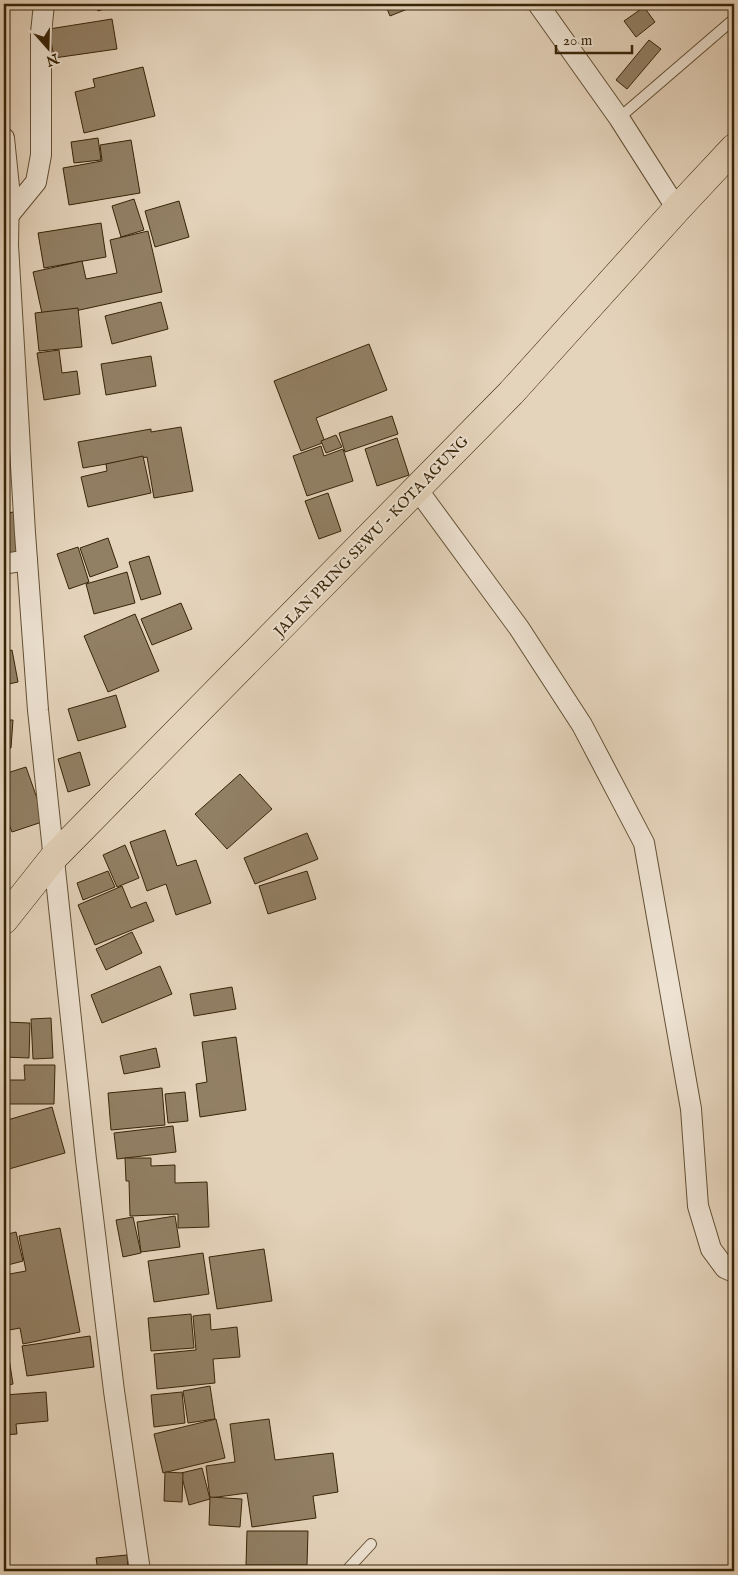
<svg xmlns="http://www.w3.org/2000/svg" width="738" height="1575" font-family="'IM FELL English',serif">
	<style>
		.building { fill: #928065; stroke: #382407 }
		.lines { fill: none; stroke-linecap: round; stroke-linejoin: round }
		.service-casing { stroke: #635034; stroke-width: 12 }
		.minor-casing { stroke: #635034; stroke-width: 22 }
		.trunk-casing { stroke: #382407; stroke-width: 29 }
		.service { stroke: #eee3d3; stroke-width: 10 }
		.minor { stroke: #eee3d3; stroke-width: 20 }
		.trunk { stroke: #e5d4bc; stroke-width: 28 }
		.labels { text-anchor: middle; stroke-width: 4; stroke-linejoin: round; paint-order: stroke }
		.street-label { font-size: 15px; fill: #382407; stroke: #eee3d3 }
	</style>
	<rect width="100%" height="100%" fill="#e5d4bc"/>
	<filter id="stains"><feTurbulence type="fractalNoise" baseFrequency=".004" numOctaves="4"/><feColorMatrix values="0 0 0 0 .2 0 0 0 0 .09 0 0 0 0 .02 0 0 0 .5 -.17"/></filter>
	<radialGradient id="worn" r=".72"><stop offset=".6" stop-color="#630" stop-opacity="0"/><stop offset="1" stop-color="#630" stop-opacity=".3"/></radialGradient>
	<!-- building -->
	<g class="building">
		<polygon points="96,4 118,4 98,11"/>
		<polygon points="385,4 420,4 390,16"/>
		<polygon points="644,7 655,22 636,37 624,21"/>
		<polygon points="112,19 117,49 54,58 49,29"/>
		<polygon points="649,40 661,49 627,89 616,80"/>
		<polygon points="143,67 155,116 84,133 75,92 95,87 93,79"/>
		<polygon points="98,138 101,160 74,163 71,142"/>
		<polygon points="131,140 140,193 69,205 63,168 102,161 100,145"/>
		<polygon points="134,199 144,230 121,237 112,206"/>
		<polygon points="179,201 189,237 155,247 145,211"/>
		<polygon points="101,223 106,257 44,268 38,233"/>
		<polygon points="148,231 162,292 43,318 33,272 82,261 86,279 117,273 110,240"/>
		<polygon points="161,302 168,329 112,344 105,316"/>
		<polygon points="78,308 82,347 39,351 35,313"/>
		<polygon points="369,344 387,390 316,418 325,442 301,451 274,381"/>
		<polygon points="59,350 62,373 77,371 80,394 44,400 37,353"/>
		<polygon points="151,356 156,386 106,395 101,364"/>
		<polygon points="392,416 398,434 345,452 339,433"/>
		<polygon points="181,427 193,491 154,498 147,457 83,468 78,442 151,429 151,432"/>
		<polygon points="336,435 342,447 326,453 321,441"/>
		<polygon points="397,438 409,475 377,486 365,449"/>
		<polygon points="321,446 324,456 343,449 353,481 307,496 293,456"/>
		<polygon points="4,453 8,453 7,472 4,472"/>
		<polygon points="143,456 151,493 88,507 81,477 107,471 106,464"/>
		<polygon points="328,493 341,531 319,539 305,501"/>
		<polygon points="13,512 25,550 4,557 4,514"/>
		<polygon points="108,538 118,567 90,577 80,548"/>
		<polygon points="78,547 89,582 69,589 57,554"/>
		<polygon points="149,556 161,594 141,600 129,562"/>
		<polygon points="127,572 135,603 94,614 86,584"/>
		<polygon points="181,603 192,629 152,645 141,619"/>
		<polygon points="135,614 159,671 108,692 84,636"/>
		<polygon points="12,650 18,682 4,685 4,652"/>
		<polygon points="116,695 126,727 78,741 68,709"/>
		<polygon points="4,720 13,720 11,748 4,747"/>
		<polygon points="80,752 90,785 68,792 58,759"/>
		<polygon points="26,767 45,821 12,832 4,811 4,774"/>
		<polygon points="240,774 272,809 227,849 195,814"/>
		<polygon points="165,830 177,866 196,860 211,903 176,915 166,884 147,891 130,842"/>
		<polygon points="307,833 318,859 255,884 244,858"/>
		<polygon points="125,845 139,878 117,887 103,855"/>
		<polygon points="108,871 115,887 83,900 77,883"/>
		<polygon points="307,871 316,899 268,914 259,886"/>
		<polygon points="122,886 131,908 146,902 154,921 95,945 78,905"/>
		<polygon points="132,932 142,953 106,970 96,949"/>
		<polygon points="160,966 172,994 102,1023 91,995"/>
		<polygon points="232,987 236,1009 194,1016 190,994"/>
		<polygon points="51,1018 53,1058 33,1059 31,1019"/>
		<polygon points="4,1022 30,1023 29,1058 4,1057"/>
		<polygon points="236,1037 246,1110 200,1117 196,1084 207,1082 202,1042"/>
		<polygon points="156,1048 160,1067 124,1074 120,1056"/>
		<rect x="4" y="1059" width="5" height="19"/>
		<polygon points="24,1065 55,1065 54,1104 4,1104 4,1080 25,1080"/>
		<polygon points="162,1088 165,1125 111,1130 108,1093"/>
		<polygon points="185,1092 188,1121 168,1123 165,1094"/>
		<polygon points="52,1107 65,1153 9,1169 4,1149 4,1121"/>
		<polygon points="173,1126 176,1152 117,1159 114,1133"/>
		<polygon points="125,1158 151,1158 151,1166 175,1165 175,1183 207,1182 209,1227 178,1228 178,1214 130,1216 129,1181 126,1181"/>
		<polygon points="175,1216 180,1247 141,1252 137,1222"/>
		<polygon points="133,1217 141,1253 123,1257 116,1220"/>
		<polygon points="60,1228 80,1332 23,1344 20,1328 4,1331 4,1275 26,1271 19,1236"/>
		<polygon points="16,1232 23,1261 4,1266 4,1235"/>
		<polygon points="264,1249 272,1301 217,1309 209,1257"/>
		<polygon points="203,1253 209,1294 154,1302 148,1261"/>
		<polygon points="191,1314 194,1348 151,1351 148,1318"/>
		<polygon points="210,1314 211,1330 237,1327 240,1357 213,1359 215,1383 157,1389 154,1354 196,1350 193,1316"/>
		<polygon points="90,1336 94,1367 27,1376 22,1346"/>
		<polygon points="4,1346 7,1346 13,1384 4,1386"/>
		<polygon points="210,1386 215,1419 188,1423 183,1391"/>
		<polygon points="46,1392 48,1421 16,1424 17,1434 4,1435 4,1395"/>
		<polygon points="182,1392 185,1423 154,1427 151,1395"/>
		<polygon points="216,1419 225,1458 163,1473 154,1434"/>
		<polygon points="269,1419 275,1460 333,1453 338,1492 313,1496 316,1518 252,1527 247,1493 210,1498 206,1466 235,1462 230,1424"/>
		<polygon points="202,1468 210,1499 189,1505 181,1473"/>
		<polygon points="165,1472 183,1473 182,1502 164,1501"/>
		<polygon points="210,1497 242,1499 240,1527 209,1525"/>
		<polygon points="247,1531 308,1531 307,1565 246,1565"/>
		<polygon points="127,1555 128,1571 98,1571 96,1558"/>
	</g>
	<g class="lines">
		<defs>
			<g id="service">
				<polyline points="619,118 734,19"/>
				<polyline points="346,1571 371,1544"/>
			</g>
			<g id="minor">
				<polyline points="538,4 619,118 677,209"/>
				<polyline points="4,138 9,187 8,245 25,533 38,710 86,1160 114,1391 140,1571"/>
				<polyline points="9,215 36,182 41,155 41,33 44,4"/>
				<polyline points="417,489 519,628 582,725 644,843 691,1109 698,1206 711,1249 725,1268 734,1272"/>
				<polyline points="4,564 27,560"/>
			</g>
			<polyline id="trunk" points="4,920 54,857 511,393 677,209 734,148"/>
		</defs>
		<!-- service casing -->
		<use href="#service" class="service-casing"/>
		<!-- minor casing -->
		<use href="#minor" class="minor-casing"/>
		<!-- trunk casing -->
		<use href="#trunk" class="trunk-casing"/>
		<!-- service -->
		<use href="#service" class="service"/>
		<!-- minor -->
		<use href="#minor" class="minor"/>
		<!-- trunk -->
		<use href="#trunk" class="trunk"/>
	</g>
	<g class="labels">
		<!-- street labels -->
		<g class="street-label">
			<text transform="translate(371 536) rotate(-46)" y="5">JALAN PRING SEWU - KOTA AGUNG</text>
		</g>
	</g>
	<!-- margin -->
	<rect width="738" height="1575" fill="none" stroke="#e5d4bc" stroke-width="20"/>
	<rect x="5" y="5" width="728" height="1565" fill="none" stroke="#382407" stroke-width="2.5"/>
	<rect x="10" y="10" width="718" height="1555" fill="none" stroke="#382407"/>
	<!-- north arrow -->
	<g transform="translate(48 48) rotate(160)" stroke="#eee3d3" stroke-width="4" paint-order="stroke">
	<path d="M0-4L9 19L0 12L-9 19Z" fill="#382407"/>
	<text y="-8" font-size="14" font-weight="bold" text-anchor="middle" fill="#382407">N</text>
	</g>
	<!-- scale -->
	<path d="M556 45v8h76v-8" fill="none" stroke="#382407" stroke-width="2.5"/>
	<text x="563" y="45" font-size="15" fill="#382407" stroke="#eee3d3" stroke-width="4" paint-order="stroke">20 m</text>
	<rect width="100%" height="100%" filter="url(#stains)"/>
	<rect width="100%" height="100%" fill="url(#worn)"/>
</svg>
